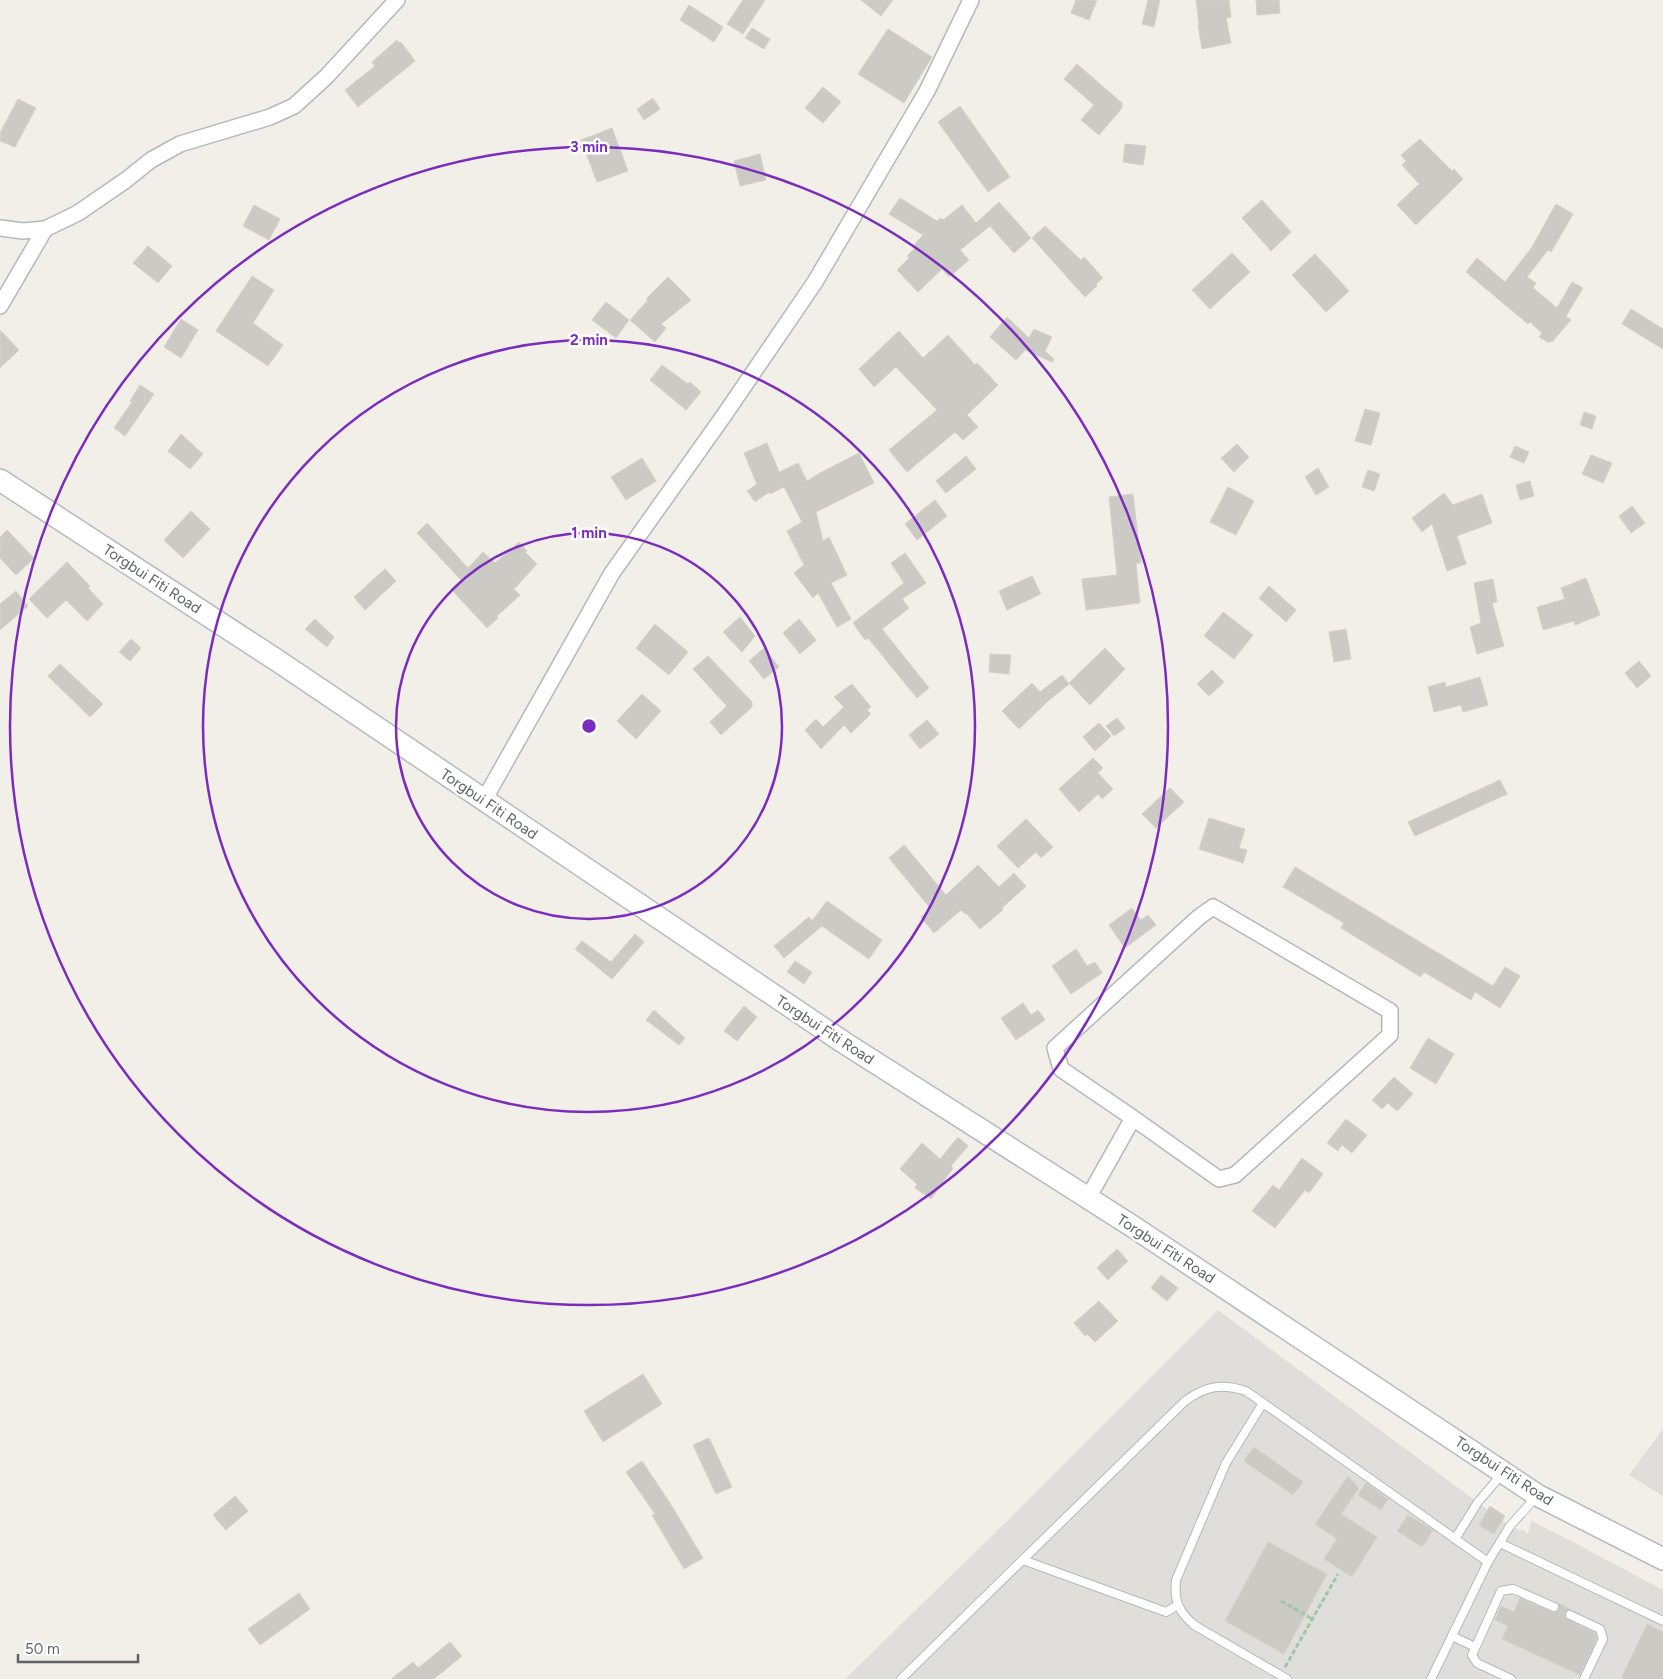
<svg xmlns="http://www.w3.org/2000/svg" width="1663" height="1679" font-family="Figtree,sans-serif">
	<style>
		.industrial { fill: #e0deda }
		.building { fill: #cccac5; stroke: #d6d1c6 }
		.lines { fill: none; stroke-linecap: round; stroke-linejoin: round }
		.lane-casing { stroke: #b5b8bc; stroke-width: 10 }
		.street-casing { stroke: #b5b8bc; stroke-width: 18 }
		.secondary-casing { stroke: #b6babf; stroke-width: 24 }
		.path { stroke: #9cc7a9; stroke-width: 3; stroke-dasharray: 5 2.5; stroke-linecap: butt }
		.lane { stroke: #fff; stroke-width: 8 }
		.street { stroke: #fff; stroke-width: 15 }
		.secondary { stroke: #fff; stroke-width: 21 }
		.ring { fill: none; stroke: #7b2cbf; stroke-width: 2.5 }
		.labels { text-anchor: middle; stroke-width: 5; stroke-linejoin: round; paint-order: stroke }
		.street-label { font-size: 15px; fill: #5f6368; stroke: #fff }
		.centre { fill: #7b2cbf; stroke: #fff; stroke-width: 2.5 }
		.ring-label { font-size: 15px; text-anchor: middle; font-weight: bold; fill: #7b2cbf; stroke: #fff; stroke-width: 5; stroke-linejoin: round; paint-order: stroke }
	</style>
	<rect width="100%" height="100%" fill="#f1efe8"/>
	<!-- industrial -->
	<g class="industrial">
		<polygon points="1218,1310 1488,1510 1490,1507 1505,1516 1503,1521 1520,1531 1522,1529 1528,1534 1531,1521 1573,1542 1663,1590 1663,1679 845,1679 1006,1522"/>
		<polygon points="1663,1429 1663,1496 1629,1475"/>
	</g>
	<!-- building -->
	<g class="building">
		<polygon points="743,0 765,0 743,34 727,24"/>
		<polygon points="861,0 893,0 881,16"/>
		<polygon points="1076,0 1097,0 1089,20 1071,13"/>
		<polygon points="1148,0 1160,0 1154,27 1142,24"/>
		<polygon points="1196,0 1229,0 1231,17 1226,18 1231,43 1202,49 1198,25 1199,25"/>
		<polygon points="1256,0 1279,0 1280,13 1257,15"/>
		<polygon points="689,5 723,27 714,42 680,20"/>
		<polygon points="752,28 770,39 764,49 745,38"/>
		<polygon points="888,29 932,57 904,103 858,74"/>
		<polygon points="397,40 399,43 401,42 415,61 358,107 345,90 375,66 372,62"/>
		<polygon points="1077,64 1122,103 1122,108 1099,135 1081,120 1094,105 1064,79"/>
		<polygon points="823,87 841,102 823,123 805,108"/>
		<polygon points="653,98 660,109 644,120 637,109"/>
		<polygon points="18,99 36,108 15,147 0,141 0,133"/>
		<polygon points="960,106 1010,177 988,192 938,122"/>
		<polygon points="612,128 628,171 597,182 581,140"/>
		<polygon points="1420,139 1452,171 1454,169 1463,179 1416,225 1397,205 1419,184 1402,165 1406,161 1401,155"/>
		<polygon points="1125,144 1146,146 1143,165 1123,162"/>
		<polygon points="760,154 766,180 740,186 734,161"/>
		<polygon points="900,198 937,221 941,218 943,220 962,205 976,223 999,202 1031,238 1014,253 990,226 960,250 969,260 949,277 942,269 918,292 897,270 909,258 907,256 915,248 913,246 923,235 889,214"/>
		<polygon points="1262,200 1291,232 1271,251 1242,218"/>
		<polygon points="1556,204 1573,214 1551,252 1548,250 1527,277 1536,283 1533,288 1557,308 1572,282 1583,288 1566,316 1571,320 1552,342 1551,341 1549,343 1539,337 1542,333 1530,322 1528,324 1466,272 1477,258 1505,282 1532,247"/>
		<polygon points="254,205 280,219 269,240 243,226"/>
		<polygon points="1045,226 1081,260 1084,257 1103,278 1096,284 1097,286 1085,297 1032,238"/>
		<polygon points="148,246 172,266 158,283 133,263"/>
		<polygon points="1232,253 1250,272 1210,309 1192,290"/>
		<polygon points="1315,254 1349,291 1326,312 1292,275"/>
		<polygon points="252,276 274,290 253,323 283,345 268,366 216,331"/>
		<polygon points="668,277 691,300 661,324 666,328 655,342 630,320 648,300 646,299"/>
		<polygon points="606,302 629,320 616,338 592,320"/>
		<polygon points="1631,309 1663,329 1663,349 1622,324"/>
		<polygon points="1007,317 1029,338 1034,329 1052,337 1045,351 1054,359 1052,362 1025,350 1016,360 990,337"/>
		<polygon points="181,319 198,330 181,358 164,347"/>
		<polygon points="0,330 19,350 0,368"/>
		<polygon points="899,331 923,358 948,335 975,365 977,363 998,385 967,415 978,427 963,440 955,432 907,472 889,450 937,410 896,367 874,387 859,369"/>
		<polygon points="662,365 688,384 690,382 701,392 686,410 650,380"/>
		<polygon points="140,385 154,394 125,436 114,428 132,402 130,401"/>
		<polygon points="1365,409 1380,413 1371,445 1355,441"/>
		<polygon points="1584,412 1596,416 1592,429 1580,425"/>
		<polygon points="181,434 203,454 190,469 168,451"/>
		<polygon points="767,443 779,472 798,463 807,481 820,473 859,453 874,483 816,512 823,541 829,537 847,575 831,583 851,619 837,627 818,593 813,598 794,573 804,565 787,531 802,522 784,487 770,494 769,492 755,502 747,491 757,484 744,453"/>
		<polygon points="1237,444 1249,457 1234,472 1221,458"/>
		<polygon points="1515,446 1529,452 1524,463 1510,457"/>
		<polygon points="1591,455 1612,463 1603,483 1582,474"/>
		<polygon points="966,456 976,469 946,493 936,481"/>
		<polygon points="642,458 656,481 626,500 611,477"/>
		<polygon points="1318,468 1329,487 1316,495 1305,477"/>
		<polygon points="1368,470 1380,474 1374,491 1362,487"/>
		<polygon points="1530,481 1534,496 1520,500 1516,485"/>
		<polygon points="1228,487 1254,501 1236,535 1210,522"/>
		<polygon points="1444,493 1453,505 1482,494 1492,523 1457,536 1466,564 1447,571 1432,524 1422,532 1412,518"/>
		<polygon points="1133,494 1141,563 1136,563 1140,603 1086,610 1082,579 1117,575 1109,497"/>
		<polygon points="935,500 947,516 917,540 905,524"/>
		<polygon points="1632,506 1645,523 1631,533 1619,516"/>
		<polygon points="191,511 210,529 183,558 164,540"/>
		<polygon points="427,523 468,568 483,552 495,563 519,542 527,551 525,552 537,564 514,589 520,595 497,616 498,618 487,628 451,589 461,580 417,533"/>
		<polygon points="7,530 34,558 16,575 0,558 0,537"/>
		<polygon points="905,553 926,583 902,599 909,608 882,629 929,688 917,698 868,638 865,640 853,623 904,583 891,563"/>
		<polygon points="67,562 90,586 88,588 103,604 87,621 66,600 47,618 29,599"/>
		<polygon points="385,569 396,581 365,610 354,597"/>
		<polygon points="1032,576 1041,594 1007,610 999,591"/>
		<polygon points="1586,578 1600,615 1575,625 1574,621 1543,630 1537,607 1565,599 1561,588"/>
		<polygon points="1493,579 1497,602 1492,603 1504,646 1477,654 1470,627 1481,623 1474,583"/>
		<polygon points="1269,586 1296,610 1286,622 1259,598"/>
		<polygon points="16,591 28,606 0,630 0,604"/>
		<polygon points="1223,612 1253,635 1234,659 1204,636"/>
		<polygon points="740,617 755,636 742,652 723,632"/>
		<polygon points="315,619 334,637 327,647 305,629"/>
		<polygon points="799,619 816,640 800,654 783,633"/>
		<polygon points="655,624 688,652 669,675 636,648"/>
		<polygon points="1346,629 1351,659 1334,662 1329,632"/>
		<polygon points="131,639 141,648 130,661 119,652"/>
		<polygon points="764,648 779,667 764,679 749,661"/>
		<polygon points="1105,648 1125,669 1090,705 1069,683"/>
		<polygon points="990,654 1011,655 1009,674 989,672"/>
		<polygon points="708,656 752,702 752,707 721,735 710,722 727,706 693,669"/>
		<polygon points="1639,661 1651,676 1637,688 1625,673"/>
		<polygon points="60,664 103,704 90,717 48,676"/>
		<polygon points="1212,670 1224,682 1209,696 1197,684"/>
		<polygon points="1062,675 1069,684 1048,701 1019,729 1002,711 1032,683 1040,692"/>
		<polygon points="1480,677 1488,705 1463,712 1461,705 1434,712 1428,687 1445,682 1446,687"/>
		<polygon points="852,684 871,707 867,710 871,714 851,733 844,725 821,749 805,730 816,719 823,727 844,707 834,697"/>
		<polygon points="642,694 661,711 636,739 617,721"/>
		<polygon points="1117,718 1125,728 1114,736 1106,726"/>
		<polygon points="927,720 939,734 920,749 909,735"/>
		<polygon points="1099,723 1111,736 1095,751 1083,737"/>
		<polygon points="1093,758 1103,768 1098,773 1113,789 1102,799 1098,794 1079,812 1059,789"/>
		<polygon points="1500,780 1507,794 1415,836 1408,822"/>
		<polygon points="1170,788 1184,802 1156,828 1142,814"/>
		<polygon points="1209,818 1245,829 1239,848 1247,850 1243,863 1199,849"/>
		<polygon points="1026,819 1053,847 1041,858 1036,852 1018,868 997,846"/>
		<polygon points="904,845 946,895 978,865 999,887 1014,873 1026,886 1002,908 1003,910 980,929 966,913 965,914 961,910 934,933 921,917 931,909 889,858"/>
		<polygon points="1295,867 1493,986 1505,967 1520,976 1500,1008 1475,992 1471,1000 1424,972 1421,977 1341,928 1344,923 1283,887"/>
		<polygon points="827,901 882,940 869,959 822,926 784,958 774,946 809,917 812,921"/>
		<polygon points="1132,908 1141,920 1148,915 1156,925 1125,948 1109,925"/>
		<polygon points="635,934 644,942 612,979 575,949 582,941 611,962"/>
		<polygon points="1076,949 1087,966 1095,962 1102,973 1071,994 1052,966"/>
		<polygon points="795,961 812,972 804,984 787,972"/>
		<polygon points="1023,1003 1031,1015 1038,1010 1045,1020 1016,1040 1001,1018"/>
		<polygon points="744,1006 757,1017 737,1041 724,1031"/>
		<polygon points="654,1010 685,1038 679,1045 646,1020"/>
		<polygon points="1428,1038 1454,1054 1436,1084 1410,1068"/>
		<polygon points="1394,1077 1413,1094 1397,1111 1388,1103 1382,1109 1372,1100"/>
		<polygon points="1346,1119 1367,1135 1352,1153 1342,1145 1338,1151 1327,1143"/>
		<polygon points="958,1137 968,1146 951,1166 953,1168 931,1199 915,1188 917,1184 900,1169 922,1143 940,1159"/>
		<polygon points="1302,1158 1323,1174 1309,1193 1305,1190 1275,1228 1252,1211 1273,1185 1279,1190"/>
		<polygon points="1117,1249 1128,1261 1108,1280 1097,1268"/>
		<polygon points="1161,1275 1178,1288 1167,1301 1151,1288"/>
		<polygon points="1099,1301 1118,1321 1095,1342 1087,1334 1085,1336 1074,1323"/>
		<polygon points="643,1374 662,1404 603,1442 584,1411"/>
		<polygon points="709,1438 732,1487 716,1494 693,1445"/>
		<polygon points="1254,1447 1303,1482 1293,1495 1244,1461"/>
		<polygon points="642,1461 670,1503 703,1558 684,1569 652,1515 655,1514 626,1472"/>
		<polygon points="1348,1476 1359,1488 1341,1514 1377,1537 1352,1577 1324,1559 1337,1539 1315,1524"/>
		<polygon points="1366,1483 1388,1499 1381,1510 1358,1495"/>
		<polygon points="235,1496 248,1511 226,1530 213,1515"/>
		<polygon points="1490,1506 1505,1516 1494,1534 1479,1525"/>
		<polygon points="1408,1515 1433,1530 1422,1547 1397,1531"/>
		<polygon points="1268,1542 1327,1574 1284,1654 1225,1621"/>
		<polygon points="299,1593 310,1609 260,1645 248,1629"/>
		<polygon points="1520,1598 1552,1612 1555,1612 1559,1610 1558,1603 1572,1610 1569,1610 1565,1612 1566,1619 1595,1633 1597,1638 1580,1675 1502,1639 1508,1626 1495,1620 1501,1606 1514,1612"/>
		<polygon points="1647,1624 1663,1632 1663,1679 1621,1679"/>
		<polygon points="450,1642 462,1656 434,1679 391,1679 413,1662 418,1668"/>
	</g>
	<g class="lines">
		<defs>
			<g id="lane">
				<path d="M1263 1403 1226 1463 1176 1580C1174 1601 1178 1611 1194 1625L1287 1679"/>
				<polyline points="1455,1539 1478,1502 1502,1474"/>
				<polyline points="1500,1543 1663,1621"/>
				<polyline points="1023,1560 1166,1612 1178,1605"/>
				<polyline points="1570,1615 1600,1629 1603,1639 1584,1679"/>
				<polyline points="1452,1636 1475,1647"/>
				<path d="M901 1679 1185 1401C1206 1386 1221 1383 1246 1391L1488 1562"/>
				<polyline points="1431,1679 1488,1562 1510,1526 1536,1497"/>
				<polyline points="1511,1679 1477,1663 1472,1655 1501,1591 1513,1589 1554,1607"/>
			</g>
			<g id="street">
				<polyline points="0,228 23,231 45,229 78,213 126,180 151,160 180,144 270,117 294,106 326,77 397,0"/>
				<polyline points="0,306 45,229"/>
				<polyline points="484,800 612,573 725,414 815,282 927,91 971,0"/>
				<polyline points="1088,1198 1133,1118 1219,1179 1235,1175 1390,1035 1390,1011 1213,907 1199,917 1055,1048 1061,1069 1133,1118"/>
			</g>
			<polyline id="secondary" points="0,480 278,661 843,1042 1132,1226 1537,1495 1663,1559"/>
		</defs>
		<!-- lane casing -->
		<use href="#lane" class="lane-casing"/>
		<!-- street casing -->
		<use href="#street" class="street-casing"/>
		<!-- secondary casing -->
		<use href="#secondary" class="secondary-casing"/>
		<!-- path -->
		<g class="path">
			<polyline points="1281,1601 1312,1619"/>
			<polyline points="1285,1667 1338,1574"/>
		</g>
		<!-- lane -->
		<use href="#lane" class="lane"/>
		<!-- street -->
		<use href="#street" class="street"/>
		<!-- secondary -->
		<use href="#secondary" class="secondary"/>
	</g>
	<!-- distance rings -->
	<g class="ring">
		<circle cx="589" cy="726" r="193"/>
		<circle cx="589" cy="726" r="386"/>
		<circle cx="589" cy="726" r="579"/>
	</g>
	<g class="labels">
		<!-- street labels -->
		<g class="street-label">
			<text transform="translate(152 579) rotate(33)" y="5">Torgbui Fiti Road</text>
			<text transform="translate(489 804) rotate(34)" y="5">Torgbui Fiti Road</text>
			<text transform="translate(825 1030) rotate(33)" y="5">Torgbui Fiti Road</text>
			<text transform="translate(1166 1249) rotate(33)" y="5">Torgbui Fiti Road</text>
			<text transform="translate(1504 1471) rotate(33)" y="5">Torgbui Fiti Road</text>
		</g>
	</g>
	<circle cx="589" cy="726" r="8" class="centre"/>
	<g class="ring-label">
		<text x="589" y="152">3 min</text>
		<text x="589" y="345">2 min</text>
		<text x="589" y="538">1 min</text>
	</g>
	<!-- scale -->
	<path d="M18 1654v8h120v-8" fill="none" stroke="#5f6368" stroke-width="2.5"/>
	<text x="25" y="1654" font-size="15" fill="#5f6368" stroke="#ffffff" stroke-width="4" paint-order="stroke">50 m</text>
</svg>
